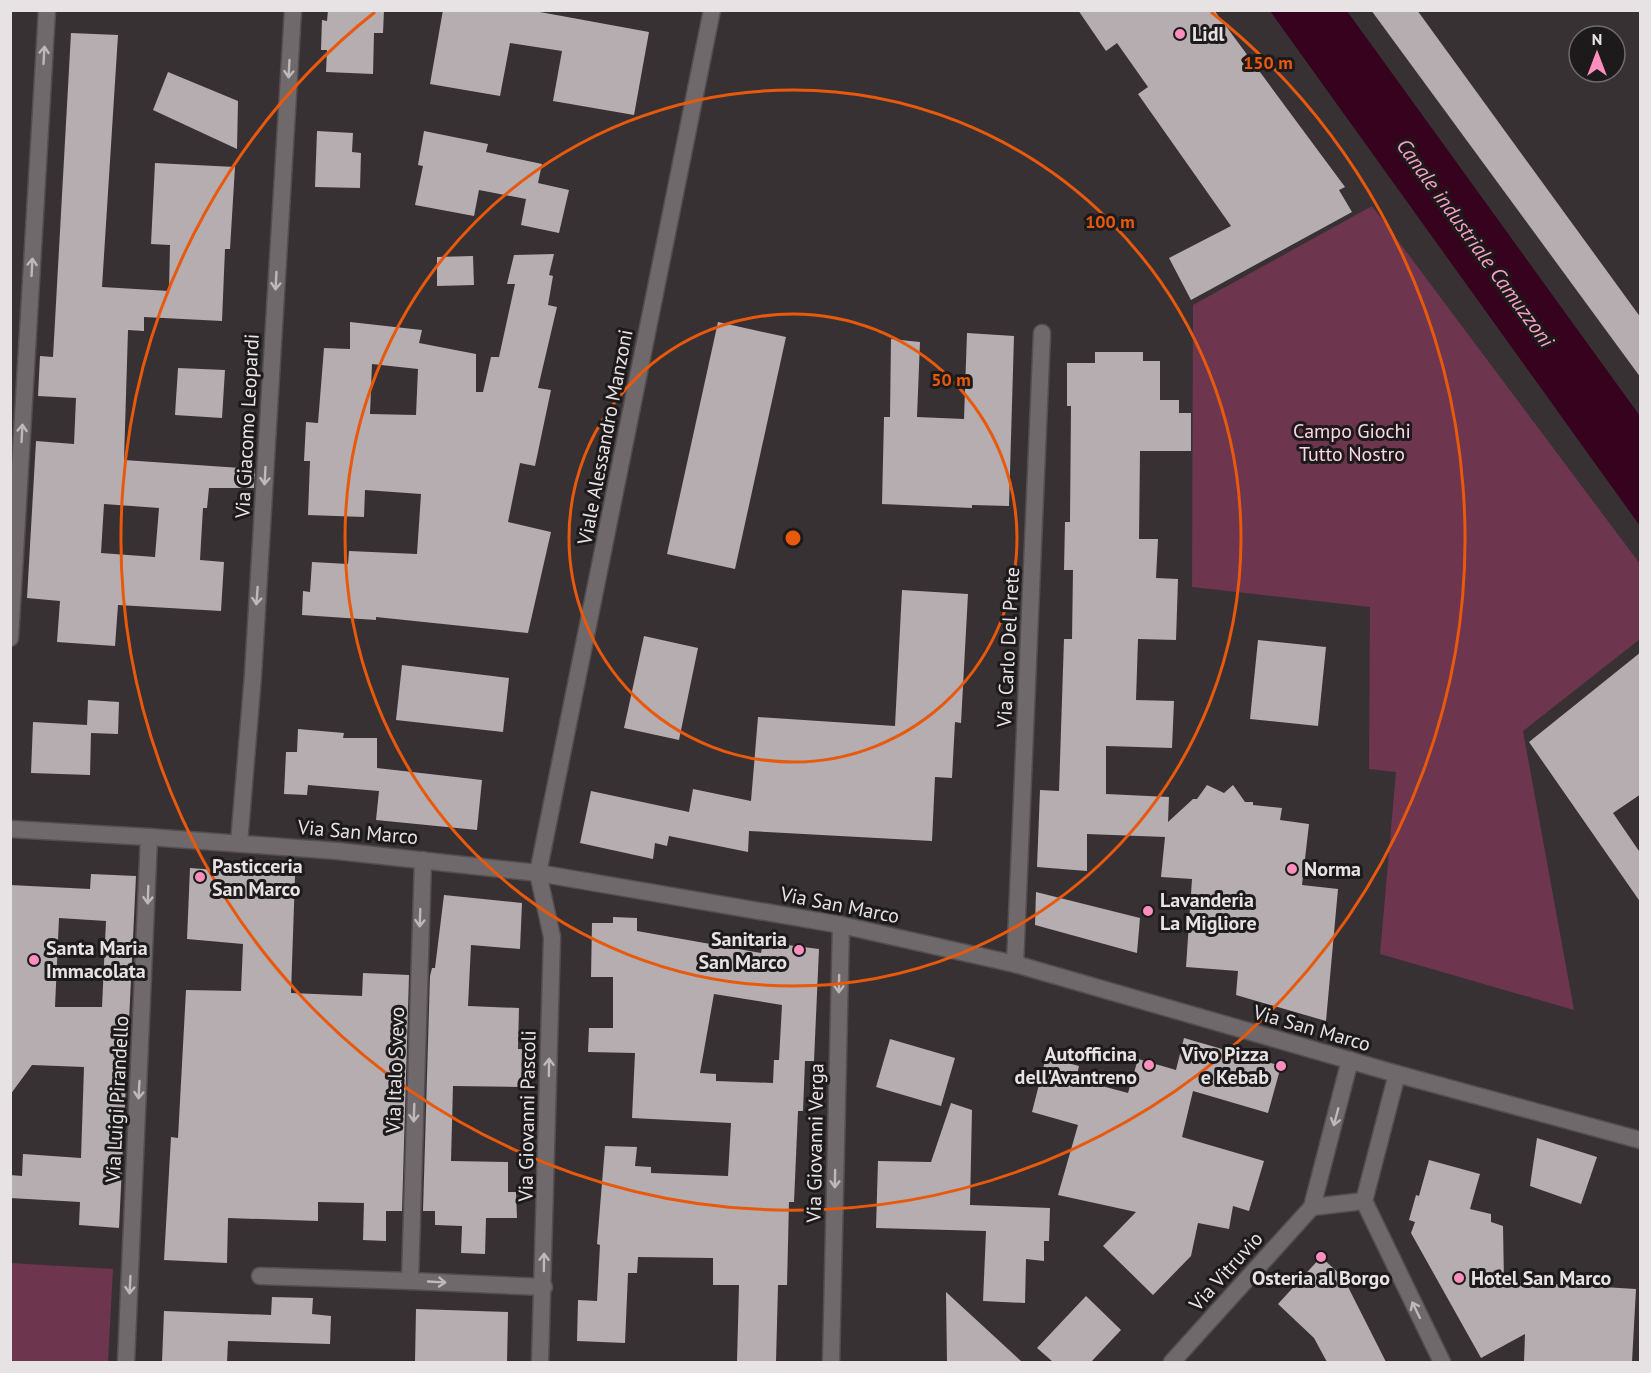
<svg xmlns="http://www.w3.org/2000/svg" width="1651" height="1373" font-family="'PT Sans',sans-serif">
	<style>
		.green { fill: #6d354e }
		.water { fill: #36021d }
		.building { fill: #b5adb0; fill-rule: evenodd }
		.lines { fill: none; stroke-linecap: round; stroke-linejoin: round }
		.minor-casing { stroke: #534e4f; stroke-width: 19 }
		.tertiary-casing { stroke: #534e4f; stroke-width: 19 }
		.secondary-casing { stroke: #534e4f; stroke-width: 19 }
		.minor { stroke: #70696b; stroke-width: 16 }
		.tertiary { stroke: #70696b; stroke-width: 16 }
		.secondary { stroke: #70696b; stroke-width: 16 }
		.oneway { stroke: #bdb8ba }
		.ring { fill: none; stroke: #e8590c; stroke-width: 3 }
		.poi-dot { fill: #fd8ebe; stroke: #1d1a1b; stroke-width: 2 }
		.labels { text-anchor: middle; stroke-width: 6; stroke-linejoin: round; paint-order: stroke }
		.poi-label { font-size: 20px; font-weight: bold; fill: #e7e3e4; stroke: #1d1a1b; text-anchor: start }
		.street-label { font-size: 20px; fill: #e7e3e4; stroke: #1d1a1b }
		.park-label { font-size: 20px; fill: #fbd5e3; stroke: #1d1a1b }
		.water-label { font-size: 21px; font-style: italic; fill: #faa0c5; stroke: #1d1a1b }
		.centre { fill: #e8590c; stroke: #1d1a1b; stroke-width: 3 }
		.ring-label { font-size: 18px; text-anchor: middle; font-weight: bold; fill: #e8590c; stroke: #1d1a1b; stroke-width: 6; stroke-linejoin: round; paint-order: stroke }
	</style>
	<rect width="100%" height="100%" fill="#383134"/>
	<!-- green -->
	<g class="green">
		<polygon points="1372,206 1640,564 1640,639 1523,731 1574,1010 1380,954 1396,772 1369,769 1370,607 1192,587 1193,305"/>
		<polygon points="10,1263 113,1269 108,1362 11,1362"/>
	</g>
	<!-- water -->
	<polygon class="water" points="1270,11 1347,11 1640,416 1640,526"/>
	<!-- building -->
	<g class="building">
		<polygon points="328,10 384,10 383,33 374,33 373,74 326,72 327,50 321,50 322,20 327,21"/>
		<polygon points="443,10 529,10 649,32 634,115 553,101 562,51 510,43 500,96 430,84"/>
		<polygon points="1078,10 1214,10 1345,187 1339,190 1352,212 1191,300 1169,258 1231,226 1138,94 1148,87 1117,43 1106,51"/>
		<polygon points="1371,10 1417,10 1641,318 1641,378"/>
		<path d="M71 33 118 35 102 287 169 291 170 245 151 244 155 163 235 167 230 249H225L222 321 144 317V331L128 330 124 460 255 469 254 488H209L207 508H203L200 560 224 562 221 611 118 605 115 646 57 642 60 601 27 598 36 441 74 444 76 398 38 396 40 356 53 357ZM104 504 159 508 155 557 101 553Z"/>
		<polygon points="168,72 238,101 237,149 153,110"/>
		<polygon points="317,131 353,133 352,152 361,153 360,188 315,187"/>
		<polygon points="424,131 488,144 486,152 542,164 538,183 569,190 559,233 521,225 526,199 479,190 474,216 415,205 423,166 418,165"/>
		<path d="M554 254 549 275 553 276 548 305 557 307 538 388 551 390 535 466 520 463 508 522 551 532 528 633 376 617V620L302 615 303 591 310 592 312 562 348 564 349 551 417 554 421 494 365 490 364 517 308 515 310 461H304L306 422 318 423 324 348 350 349V322L422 330 419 343 476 354V392H483L491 357H499L515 284H507L514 255ZM372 364 418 369 416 415 370 414Z"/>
		<polygon points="473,256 474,285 437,286 437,257"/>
		<polygon points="718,322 786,337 735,569 667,554"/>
		<polygon points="967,333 1014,336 1009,506 972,505 972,508 882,504 884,417 890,417 891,339 920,342 917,417 964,419"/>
		<polygon points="1095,352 1143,352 1143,361 1160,361 1160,400 1179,400 1179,413 1191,413 1191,451 1140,451 1139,539 1158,539 1156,578 1178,579 1176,640 1138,639 1136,700 1174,701 1172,748 1106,746 1106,794 1169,797 1168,822 1193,799 1197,799 1207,785 1224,793 1233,785 1245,802 1253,802 1253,805 1282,808 1280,820 1309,824 1302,885 1338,889 1326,1021 1236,995 1238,971 1186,967 1192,879 1161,877 1165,837 1087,834 1087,871 1037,867 1040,790 1059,791 1064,639 1072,639 1073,570 1064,570 1065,522 1070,522 1071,406 1067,406 1067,363 1095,363"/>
		<polygon points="178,368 225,370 222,418 175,415"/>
		<polygon points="902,590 968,594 961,723 955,722 952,778 935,777 932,841 749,831 748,852 669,836 667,846 655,843 653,859 580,843 591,791 689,812 693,789 751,801 758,717 895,726"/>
		<polygon points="644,636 698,648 679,740 624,728"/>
		<polygon points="1258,640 1326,647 1318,726 1250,719"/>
		<polygon points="1641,652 1641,794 1613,813 1641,854 1641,903 1529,742"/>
		<polygon points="402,665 509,678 503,732 396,720"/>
		<polygon points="88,700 119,702 118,734 91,733 90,775 31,773 33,722 87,725"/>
		<polygon points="298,729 344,733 343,738 377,738 377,768 482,780 477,830 376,820 379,791 308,785 307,795 284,794 286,752 297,752"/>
		<polygon points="190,868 295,876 291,993 362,996 363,973 409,975 402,1211 386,1211 386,1241 363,1240 364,1203 318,1202 318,1221 228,1218 227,1263 164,1260 171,1137 178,1138 186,990 241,991 243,944 187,939"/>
		<path d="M91 874 136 876 119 1228 79 1225 80 1202 10 1198V1175L22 1176 23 1154 81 1158 84 1067 32 1065 10 1095V885L90 889ZM59 918 106 921 102 1007H55Z"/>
		<polygon points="1036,892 1140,918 1137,953 1035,925"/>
		<polygon points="444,895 522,903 520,949 471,945 468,1006 519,1008 518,1049 522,1049 521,1087 453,1086 451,1161 508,1162 508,1192 516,1192 517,1218 486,1218 485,1254 461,1253 462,1226 435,1225 435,1211 423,1211 430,976 432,968 435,968"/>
		<path d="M613 917 637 918V931L761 953 763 942 819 949 814 1061H805L803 1111H798L794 1202H789L787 1285H778L776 1362H737L739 1285H713V1258L638 1257 637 1273H628L625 1343 577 1341 578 1300 597 1301 600 1245 597 1244 605 1146 637 1147 635 1166 651 1167V1173L728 1176 731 1123 632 1118 635 1053 588 1052 589 1028H613V977H591L592 923H613ZM714 994 782 1005 779 1060H774L773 1083 716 1081V1074L700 1073Z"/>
		<polygon points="1184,1038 1281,1066 1268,1113 1193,1091 1182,1137 1264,1161 1249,1211 1233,1206 1229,1229 1198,1223 1191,1256 1153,1295 1103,1246 1136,1212 1058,1195 1078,1125 1032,1112 1046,1057 1079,1066 1076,1079 1128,1093 1138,1059 1176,1070"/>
		<polygon points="890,1039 955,1058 941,1106 876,1087"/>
		<polygon points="951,1103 972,1110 970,1205 1050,1208 1049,1241 1044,1241 1044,1261 1026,1259 1025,1303 983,1301 986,1231 876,1228 878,1161 931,1162"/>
		<polygon points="1537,1138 1597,1157 1581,1204 1530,1186"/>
		<polygon points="1429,1160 1480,1174 1470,1209 1491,1214 1491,1222 1503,1226 1504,1281 1636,1289 1632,1362 1524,1362 1525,1334 1481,1358 1411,1233 1415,1222 1409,1220 1416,1195 1419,1196"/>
		<polygon points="1321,1257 1343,1277 1386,1362 1327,1362 1314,1338 1278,1304"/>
		<polygon points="946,1292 1022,1362 947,1362"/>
		<polygon points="1086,1296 1121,1330 1091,1362 1053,1362 1037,1348"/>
		<polygon points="272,1297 313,1298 312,1314 331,1316 330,1344 228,1341 227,1362 162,1362 164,1311 271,1315"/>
		<polygon points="416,1309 508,1312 507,1362 415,1362"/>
	</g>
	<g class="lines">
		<defs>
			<g id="minor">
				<polyline points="10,638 47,10"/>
				<polyline points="239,843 253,675 293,10"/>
				<polyline points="423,860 410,1281 544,1287"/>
				<polyline points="538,873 552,937 540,1362"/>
				<polyline points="1015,964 1042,333"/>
				<polyline points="1397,1074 1364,1201 1442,1362"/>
				<polyline points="1312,1207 1364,1201"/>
				<polyline points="260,1276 410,1281"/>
				<polyline points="126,1362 149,837"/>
				<polyline points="831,1362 841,925"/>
				<polyline points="1172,1362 1312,1207 1350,1060"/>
			</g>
			<polyline id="tertiary" points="538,873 712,10"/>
			<polyline id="secondary" points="10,829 149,837 337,851 538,873 841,925 1015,964 1397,1074 1640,1140"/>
		</defs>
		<!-- minor casing -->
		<use href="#minor" class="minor-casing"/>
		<!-- tertiary casing -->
		<use href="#tertiary" class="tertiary-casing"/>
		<!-- secondary casing -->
		<use href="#secondary" class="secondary-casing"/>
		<!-- minor -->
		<use href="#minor" class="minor"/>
		<!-- tertiary -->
		<use href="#tertiary" class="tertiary"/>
		<!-- secondary -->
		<use href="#secondary" class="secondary"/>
	</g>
	<!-- one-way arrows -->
	<defs><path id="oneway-shaft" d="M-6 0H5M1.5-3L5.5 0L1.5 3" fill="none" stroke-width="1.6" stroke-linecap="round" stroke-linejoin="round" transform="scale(1.5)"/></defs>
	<g class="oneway">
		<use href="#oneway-shaft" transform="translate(44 55) rotate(-87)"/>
		<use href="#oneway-shaft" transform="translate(289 69) rotate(93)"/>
		<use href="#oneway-shaft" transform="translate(32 267) rotate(-87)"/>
		<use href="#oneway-shaft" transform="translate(276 281) rotate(93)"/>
		<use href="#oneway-shaft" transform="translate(22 433) rotate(-87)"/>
		<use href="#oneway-shaft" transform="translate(265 476) rotate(93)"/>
		<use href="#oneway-shaft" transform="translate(257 596) rotate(94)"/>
		<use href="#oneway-shaft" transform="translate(148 895) rotate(92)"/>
		<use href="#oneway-shaft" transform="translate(420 918) rotate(92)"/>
		<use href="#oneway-shaft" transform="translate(839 984) rotate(91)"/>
		<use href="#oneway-shaft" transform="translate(549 1067) rotate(-89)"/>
		<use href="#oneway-shaft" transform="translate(139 1090) rotate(93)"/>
		<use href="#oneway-shaft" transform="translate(414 1113) rotate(92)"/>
		<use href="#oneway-shaft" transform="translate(1336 1117) rotate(105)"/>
		<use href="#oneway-shaft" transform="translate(835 1179) rotate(91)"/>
		<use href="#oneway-shaft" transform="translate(544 1262) rotate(-89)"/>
		<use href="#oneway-shaft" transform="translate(437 1282) rotate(3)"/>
		<use href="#oneway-shaft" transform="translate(130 1285) rotate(93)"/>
		<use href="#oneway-shaft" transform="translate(1416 1310) rotate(-116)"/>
	</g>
	<!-- distance rings -->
	<g class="ring">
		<circle cx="793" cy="538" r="224"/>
		<circle cx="793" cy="538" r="448"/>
		<path d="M1211 12A672 672 0 1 1 375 12"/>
	</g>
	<!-- markers -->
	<g class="poi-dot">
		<circle cx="1180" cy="34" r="6"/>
		<circle cx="1292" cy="869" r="6"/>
		<circle cx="200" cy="877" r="6"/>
		<circle cx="1148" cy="911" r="6"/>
		<circle cx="799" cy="950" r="6"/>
		<circle cx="34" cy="960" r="6"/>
		<circle cx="1149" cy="1065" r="6"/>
		<circle cx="1281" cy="1066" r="6"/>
		<circle cx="1321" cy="1257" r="6"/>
		<circle cx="1459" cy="1278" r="6"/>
	</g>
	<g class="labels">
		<!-- poi labels -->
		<g class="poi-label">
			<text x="1192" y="41">Lidl</text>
			<text x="212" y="873">Pasticceria<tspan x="212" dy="23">San Marco</tspan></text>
			<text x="1304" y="876">Norma</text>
			<text x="1160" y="907">Lavanderia<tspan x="1160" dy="23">La Migliore</tspan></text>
			<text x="787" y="946" text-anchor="end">Sanitaria<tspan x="787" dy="23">San Marco</tspan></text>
			<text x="46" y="955">Santa Maria<tspan x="46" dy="23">Immacolata</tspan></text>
			<text x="1137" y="1061" text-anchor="end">Autofficina<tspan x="1137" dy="23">dell'Avantreno</tspan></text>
			<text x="1269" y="1061" text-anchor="end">Vivo Pizza<tspan x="1269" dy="23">e Kebab</tspan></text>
			<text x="1321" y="1285" text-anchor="middle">Osteria al Borgo</text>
			<text x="1471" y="1285">Hotel San Marco</text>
		</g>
		<!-- street labels -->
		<g class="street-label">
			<text transform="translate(247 426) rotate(-87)" y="7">Via Giacomo Leopardi</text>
			<text transform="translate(605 437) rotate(-79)" y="7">Viale Alessandro Manzoni</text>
			<text transform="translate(1008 647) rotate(-87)" y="7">Via Carlo Del Prete</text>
			<text transform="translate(358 832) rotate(5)" y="7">Via San Marco</text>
			<text transform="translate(840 905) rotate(11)" y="7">Via San Marco</text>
			<text transform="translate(1312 1028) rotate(16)" y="7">Via San Marco</text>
			<text transform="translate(395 1070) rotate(-88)" y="7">Via Italo Svevo</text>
			<text transform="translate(117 1099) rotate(-87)" y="7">Via Luigi Pirandello</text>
			<text transform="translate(527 1116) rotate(-89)" y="7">Via Giovanni Pascoli</text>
			<text transform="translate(815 1143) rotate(-89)" y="7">Via Giovanni Verga</text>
			<text transform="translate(1226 1271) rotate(-48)" y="7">Via Vitruvio</text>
		</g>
		<!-- park labels -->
		<g class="park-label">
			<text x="1352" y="438">Campo Giochi<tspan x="1352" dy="23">Tutto Nostro</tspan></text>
		</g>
		<!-- water labels -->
		<g class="water-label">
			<text transform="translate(1475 243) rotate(54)" y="7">Canale industriale Camuzzoni</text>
		</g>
	</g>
	<circle cx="793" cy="538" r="9" class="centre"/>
	<g class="ring-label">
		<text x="1268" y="69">150 m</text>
		<text x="1110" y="228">100 m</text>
		<text x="951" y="386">50 m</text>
	</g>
	<!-- border -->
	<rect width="1651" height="1373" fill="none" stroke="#e7e3e4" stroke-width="24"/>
	<!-- north arrow -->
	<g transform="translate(1597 54)"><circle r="28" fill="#1d1a1b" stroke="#6e6a6b" stroke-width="1.5"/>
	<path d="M0-4.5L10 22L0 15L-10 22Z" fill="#fd8ebe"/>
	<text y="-9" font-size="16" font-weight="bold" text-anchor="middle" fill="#e7e3e4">N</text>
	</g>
</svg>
